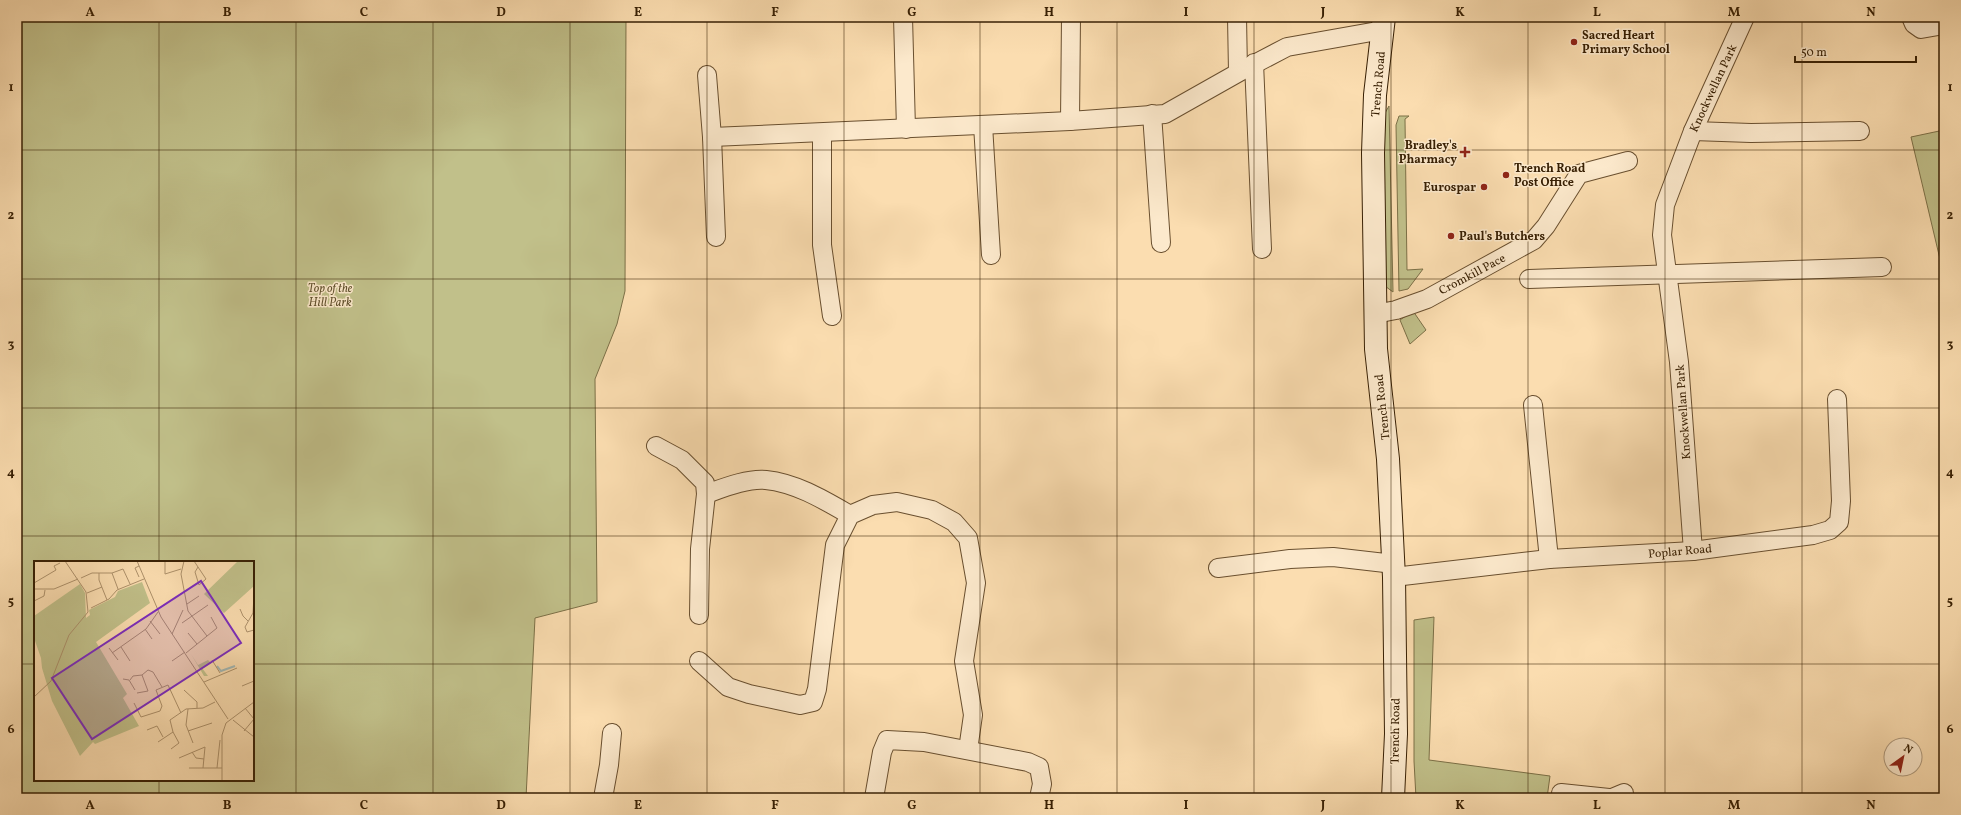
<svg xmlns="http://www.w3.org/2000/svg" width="1961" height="815" font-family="Vollkorn,serif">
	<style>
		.green { fill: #c1c08a; stroke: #7c7047; fill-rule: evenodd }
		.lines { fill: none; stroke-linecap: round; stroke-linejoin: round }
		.street-casing { stroke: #694f2f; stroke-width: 20 }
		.secondary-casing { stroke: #382004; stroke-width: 24 }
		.street { stroke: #fce9cc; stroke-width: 18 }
		.secondary { stroke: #fce9cc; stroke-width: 22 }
		.grid { fill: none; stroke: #382004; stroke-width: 1; stroke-opacity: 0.55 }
		.poi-dot { fill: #8f2418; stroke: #fce9cc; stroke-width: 1.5 }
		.labels { text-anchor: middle; stroke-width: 3; stroke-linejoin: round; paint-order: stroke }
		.poi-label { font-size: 12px; font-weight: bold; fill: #382004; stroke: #fce9cc; text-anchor: start }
		.street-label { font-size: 12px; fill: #382004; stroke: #fce9cc }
		.park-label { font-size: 12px; font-style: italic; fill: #61502c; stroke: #fce9cc }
		.inset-river { fill: none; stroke: #a3b9b6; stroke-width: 2 }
		.inset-road { fill: none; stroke: #ad916b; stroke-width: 1 }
		.view { fill: #7b2cbf; fill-opacity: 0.15; stroke: #7b2cbf; stroke-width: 2 }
		.inset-edge { fill: none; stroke: #382004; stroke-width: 2 }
		.neatline { fill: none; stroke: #382004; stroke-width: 1.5 }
		.grid-label { font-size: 13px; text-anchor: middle; font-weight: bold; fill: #382004 }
	</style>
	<rect width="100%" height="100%" fill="#fbddb0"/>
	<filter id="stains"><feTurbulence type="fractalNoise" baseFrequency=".005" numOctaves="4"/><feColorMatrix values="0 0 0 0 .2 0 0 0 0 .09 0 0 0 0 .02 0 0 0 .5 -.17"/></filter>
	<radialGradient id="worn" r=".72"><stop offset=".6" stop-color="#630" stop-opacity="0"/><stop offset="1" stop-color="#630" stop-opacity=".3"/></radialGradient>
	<!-- green -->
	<g class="green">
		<path d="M17 17H626L625 291 617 324 595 379 597 602 535 618 526 798H17ZM35 562H253V780H35Z"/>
		<polygon points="1389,106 1393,292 1385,286 1383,132 1385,113"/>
		<polygon points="1399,116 1409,116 1405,119 1407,270 1423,269 1408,289 1399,291 1396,125"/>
		<polygon points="1944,130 1944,276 1911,137"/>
		<polygon points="1413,311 1426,330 1410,344 1400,320"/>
		<polygon points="1434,617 1429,760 1550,776 1547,798 1416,798 1414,761 1414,620"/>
	</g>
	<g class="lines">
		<defs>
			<g id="street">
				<polyline points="903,17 906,129"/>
				<polyline points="1237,17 1238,72"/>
				<polyline points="1911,17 1914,24 1921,29 1944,25"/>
				<polyline points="1254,63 1262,249"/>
				<polyline points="707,75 712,137 716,237"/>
				<polyline points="1152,114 1161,243"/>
				<polyline points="1070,121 1071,17"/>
				<polyline points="983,125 991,255"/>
				<polyline points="1693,131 1751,133 1860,131"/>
				<polyline points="822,133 822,245 832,316"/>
				<polyline points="712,137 1070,121 1165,114 1243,70 1287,47 1383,30"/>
				<polyline points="1529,279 1882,267"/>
				<polyline points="1375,314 1396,310 1427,299 1534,240 1546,226 1579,174 1628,161"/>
				<polyline points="1533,405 1549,559"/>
				<polyline points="656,446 682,460 705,483 706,494 700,549 699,615"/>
				<path d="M706 494C723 488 748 478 766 480 796 483 824 500 850 515"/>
				<polyline points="1693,551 1679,362 1662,235 1665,205 1693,131 1745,17"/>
				<polyline points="1218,568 1290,559 1333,557 1394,564"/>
				<polyline points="1394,577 1549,559 1693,551 1813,535 1830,530 1839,522 1841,501 1837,399"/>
				<polyline points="699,661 728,687 749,694 800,705 813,702 817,689 835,545 850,515 873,505 897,502 932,510 954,522 968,538 976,583 964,661 973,715 968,750"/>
				<polyline points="1561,793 1609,798"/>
				<polyline points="603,798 609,765 612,733"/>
				<polyline points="874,798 882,752 887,740 924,742 1028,762 1039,767 1042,784 1039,798"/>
				<polyline points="1612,798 1624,793"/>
			</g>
			<polyline id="secondary" points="1384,17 1375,95 1373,153 1376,349 1388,459 1394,577 1396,734 1393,798"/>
		</defs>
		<!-- street casing -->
		<use href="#street" class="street-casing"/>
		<!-- secondary casing -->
		<use href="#secondary" class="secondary-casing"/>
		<!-- street -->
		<use href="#street" class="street"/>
		<!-- secondary -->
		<use href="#secondary" class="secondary"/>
	</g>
	<!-- grid -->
	<path class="grid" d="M159 17V562M296 17V798M433 17V798M570 17V798M707 17V798M844 17V798M980 17V798M1117 17V798M1254 17V798M1391 17V798M1528 17V798M1665 17V798M1802 17V798M17 150H1944M17 279H1944M17 408H1944M17 536H1944M17 664H35M253 664H1944M159 780V798"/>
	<!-- markers -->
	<g class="poi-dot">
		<circle cx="1574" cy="42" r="4"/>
		<path d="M1463 146h4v4h4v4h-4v4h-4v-4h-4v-4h4z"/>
		<circle cx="1506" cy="175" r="4"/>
		<circle cx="1484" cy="187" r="4"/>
		<circle cx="1451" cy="236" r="4"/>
	</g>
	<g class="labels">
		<!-- poi labels -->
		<g class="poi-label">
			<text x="1582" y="39">Sacred Heart<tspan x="1582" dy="14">Primary School</tspan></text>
			<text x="1457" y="149" text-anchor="end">Bradley's<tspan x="1457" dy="14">Pharmacy</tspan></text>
			<text x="1514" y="172">Trench Road<tspan x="1514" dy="14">Post Office</tspan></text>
			<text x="1476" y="191" text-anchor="end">Eurospar</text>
			<text x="1459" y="240">Paul's Butchers</text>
		</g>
		<!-- street labels -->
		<g class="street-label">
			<text transform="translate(1378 84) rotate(-85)" y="4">Trench Road</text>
			<text transform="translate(1713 88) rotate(-65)" y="4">Knockwellan Park</text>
			<text transform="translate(1472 274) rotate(-28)" y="4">Cromkill Pace</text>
			<text transform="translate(1382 407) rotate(-96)" y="4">Trench Road</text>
			<text transform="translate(1683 412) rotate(-94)" y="4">Knockwellan Park</text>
			<text transform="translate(1680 551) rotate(-5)" y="4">Poplar Road</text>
			<text transform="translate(1395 731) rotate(-89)" y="4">Trench Road</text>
		</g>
		<!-- park labels -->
		<g class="park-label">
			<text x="330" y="292">Top of the<tspan x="330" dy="14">Hill Park</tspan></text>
		</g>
	</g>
	<!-- overview -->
	<g transform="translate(34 561)">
		<rect width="220" height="220" fill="#fbddb0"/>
		<path d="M204 0H220V25L190 52 170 33ZM108 21 116 42 62 81 93 133 89 137 105 165 61 183 59 181 46 195 18 140 8 107 7 97 0 77V55L46 23 51 32 52 57 56 54 55 49 81 36 84 30ZM157 93 164 104 174 99 177 102 168 107 174 115H170Z" fill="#c1c08a"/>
		<path class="inset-river" d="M183 105 187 110 201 105"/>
		<path class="inset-road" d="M103 0 127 56 194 158M131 0V13L147 8M150 0 147 13 154 50 173 75M160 0 172 18 165 24 161 11 164 6M105 5 101 7 105 16M65 12V19L73 39M78 12 84 28M47 17 58 12H78L89 8 96 23M0 22 22 9 20 5 26 2M0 28H20L44 18M53 32 68 26M220 34 219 52 211 66 213 71 220 69M0 40 10 35 11 29M153 43 165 35M57 47 75 38 83 29 110 18M206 48 209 55 214 60M116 60 126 73M148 62 174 44M111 68 118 78M154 72 163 83M138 73 149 49M87 86 96 100M75 87 84 99M78 92 112 68 124 51M152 92 183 67 177 56M178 99 186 112M138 100 151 91M89 118 95 119 101 129M96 119 99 115 108 114M170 121 203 107M208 125 220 120M150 129 163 141V147M103 132 114 130 108 114 114 109 119 111 128 126M0 136 17 120 35 74 54 51 52 31 31 0M100 142 107 156 126 150 128 145 122 129 134 124 147 152M211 147 220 158M154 148 152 164 159 182M199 159 220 176M113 169 123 165 129 176M154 170 178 162M210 170 220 158M124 181 139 171 136 159 152 148 169 147 181 141M137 188 145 182 139 171M158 191 162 197 170 198M145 197 171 186 169 207M155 207H188M183 207 186 179M188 220V174L192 162 220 141"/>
		<path class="view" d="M167 20 207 82 58 178 18 117Z"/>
		<rect width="220" height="220" class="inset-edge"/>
	</g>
	<!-- margin -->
	<rect width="1961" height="815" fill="none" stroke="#fbddb0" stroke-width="44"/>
	<!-- north arrow -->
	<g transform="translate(1903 757) rotate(33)"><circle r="19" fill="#fce9cc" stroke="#ae997c"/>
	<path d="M0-3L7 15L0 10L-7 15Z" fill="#8f2418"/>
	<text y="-6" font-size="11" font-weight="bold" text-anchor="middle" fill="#382004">N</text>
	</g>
	<!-- scale -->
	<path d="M1795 56v6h121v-6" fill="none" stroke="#382004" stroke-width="2"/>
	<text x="1801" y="56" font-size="12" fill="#382004" stroke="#fce9cc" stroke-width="3" paint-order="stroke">50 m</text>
	<rect x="22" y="22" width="1917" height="771" class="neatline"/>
	<g class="grid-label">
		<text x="90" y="16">A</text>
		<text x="227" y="16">B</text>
		<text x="364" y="16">C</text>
		<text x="501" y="16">D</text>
		<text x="638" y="16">E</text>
		<text x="775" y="16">F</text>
		<text x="912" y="16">G</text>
		<text x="1049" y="16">H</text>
		<text x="1186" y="16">I</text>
		<text x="1323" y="16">J</text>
		<text x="1460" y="16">K</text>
		<text x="1597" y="16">L</text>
		<text x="1734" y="16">M</text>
		<text x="1871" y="16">N</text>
		<text x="11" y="91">1</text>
		<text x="1950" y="91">1</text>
		<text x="11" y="219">2</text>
		<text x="1950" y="219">2</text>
		<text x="11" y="348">3</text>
		<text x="1950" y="348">3</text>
		<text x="11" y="476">4</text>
		<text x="1950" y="476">4</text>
		<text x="11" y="605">5</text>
		<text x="1950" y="605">5</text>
		<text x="11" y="733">6</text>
		<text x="1950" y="733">6</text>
		<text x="90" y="809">A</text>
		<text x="227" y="809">B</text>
		<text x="364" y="809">C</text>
		<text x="501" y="809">D</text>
		<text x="638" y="809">E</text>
		<text x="775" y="809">F</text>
		<text x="912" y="809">G</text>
		<text x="1049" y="809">H</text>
		<text x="1186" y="809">I</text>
		<text x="1323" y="809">J</text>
		<text x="1460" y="809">K</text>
		<text x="1597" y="809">L</text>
		<text x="1734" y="809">M</text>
		<text x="1871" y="809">N</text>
	</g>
	<rect width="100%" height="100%" filter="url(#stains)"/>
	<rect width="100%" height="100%" fill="url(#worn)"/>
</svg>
